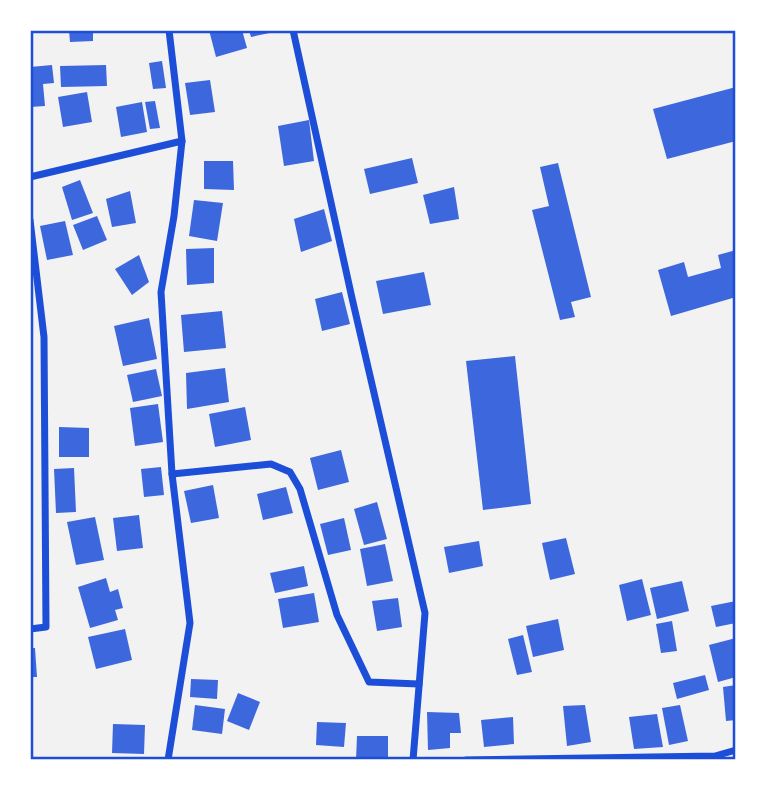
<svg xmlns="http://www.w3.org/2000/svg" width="766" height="790" font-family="'Fira Sans Condensed',sans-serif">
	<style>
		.building { fill: #3d67dc }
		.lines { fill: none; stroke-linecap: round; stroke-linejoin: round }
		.minor { stroke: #1d4ed8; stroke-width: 7 }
		.neatline { fill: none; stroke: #1d4ed8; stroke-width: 2.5 }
	</style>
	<rect width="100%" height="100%" fill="#f2f2f2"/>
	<!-- building -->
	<g class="building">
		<polygon points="69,30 93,30 93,41 70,42"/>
		<polygon points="209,30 242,30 247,48 216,57"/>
		<polygon points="249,30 278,30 279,31 251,37"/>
		<polygon points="162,61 166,88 153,89 149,63"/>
		<polygon points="52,65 54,83 43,84 45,106 30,107 30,67"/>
		<polygon points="106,65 107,86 61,87 60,66"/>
		<polygon points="210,80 215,112 190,115 185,83"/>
		<polygon points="736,87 736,141 667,159 653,109"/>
		<polygon points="87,92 92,122 63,127 58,97"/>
		<polygon points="155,101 160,128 150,129 145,102"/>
		<polygon points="142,102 147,132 121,137 116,107"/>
		<polygon points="309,120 314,161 284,166 278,126"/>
		<polygon points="412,158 418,183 370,194 364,169"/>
		<polygon points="204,161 233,161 234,190 204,189"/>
		<polygon points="558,163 591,297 571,302 575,317 560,320 532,210 549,206 540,167"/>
		<polygon points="80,180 93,213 72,220 62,187"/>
		<polygon points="454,187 459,219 430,224 423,195"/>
		<polygon points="130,191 136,223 112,227 106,199"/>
		<polygon points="194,200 223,203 217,241 189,236"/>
		<polygon points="324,209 332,241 301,252 294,219"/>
		<polygon points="97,216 107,240 83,250 73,225"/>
		<polygon points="65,221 73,255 47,260 40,226"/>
		<polygon points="214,248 214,283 187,285 186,249"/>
		<polygon points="736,250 736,297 671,316 658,270 684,262 688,277 721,268 718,255"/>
		<polygon points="139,255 149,282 132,295 115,269"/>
		<polygon points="424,272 431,305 383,314 376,281"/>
		<polygon points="342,292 350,324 322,331 315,299"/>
		<polygon points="222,311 226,348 184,352 181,315"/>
		<polygon points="149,318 157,359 123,366 114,326"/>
		<polygon points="515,356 531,504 483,510 466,361"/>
		<polygon points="225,368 229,402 187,409 186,373"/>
		<polygon points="156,369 162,396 133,402 127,375"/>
		<polygon points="158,404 163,442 135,446 130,408"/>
		<polygon points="245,407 251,440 215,447 209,414"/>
		<polygon points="59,427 89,428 89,457 59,457"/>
		<polygon points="341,450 349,482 318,490 310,458"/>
		<polygon points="161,467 164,495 144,497 141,469"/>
		<polygon points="74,468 76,512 56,513 54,469"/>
		<polygon points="213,485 219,518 191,523 184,491"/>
		<polygon points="286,487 293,513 263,520 257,494"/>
		<polygon points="377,502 387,539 364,545 354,509"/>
		<polygon points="139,515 143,548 117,551 113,518"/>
		<polygon points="95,517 104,560 76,565 67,522"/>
		<polygon points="344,518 351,550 328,555 320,524"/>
		<polygon points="566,538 575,574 550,580 542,543"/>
		<polygon points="479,541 483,566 449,573 444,547"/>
		<polygon points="385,544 393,581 367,586 360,549"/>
		<polygon points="304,566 308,586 275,593 270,573"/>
		<polygon points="106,578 110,592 118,589 123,608 115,610 118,620 90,628 78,587"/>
		<polygon points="642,579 651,615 627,621 619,585"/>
		<polygon points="682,581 689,611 657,619 650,588"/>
		<polygon points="314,593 319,622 283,628 278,599"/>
		<polygon points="398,598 402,627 377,631 372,601"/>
		<polygon points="736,601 736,623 716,627 711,606"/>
		<polygon points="558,619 564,650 533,657 526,626"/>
		<polygon points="672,621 677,651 661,653 656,624"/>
		<polygon points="125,629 132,660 96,669 88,637"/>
		<polygon points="523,635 532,672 517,675 508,639"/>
		<polygon points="736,638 736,677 718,682 709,645"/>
		<polygon points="30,648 35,648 37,677 30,677"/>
		<polygon points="705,675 709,690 677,699 673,683"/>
		<polygon points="191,679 218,680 217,699 190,697"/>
		<polygon points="736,685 736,720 726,721 723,687"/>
		<polygon points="238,693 260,702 249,730 227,721"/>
		<polygon points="195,705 225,709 222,734 192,730"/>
		<polygon points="585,705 591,742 567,746 563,706"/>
		<polygon points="680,705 688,741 669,745 662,708"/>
		<polygon points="427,712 459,713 461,733 450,733 450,748 428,750"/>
		<polygon points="657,714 663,747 634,749 629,717"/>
		<polygon points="513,717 514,744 484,747 481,720"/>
		<polygon points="317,722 346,723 344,747 316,745"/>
		<polygon points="113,724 145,725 144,754 112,753"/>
		<polygon points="357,736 388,736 388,760 356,760"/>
	</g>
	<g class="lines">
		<!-- minor -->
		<g class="minor">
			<polyline points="293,30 352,298 425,613 413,760"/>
			<polyline points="30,177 182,141"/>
			<polyline points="30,220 44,337 46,627 30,629"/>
			<polyline points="172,474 271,464 290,472 300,489 337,615 369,682 419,684"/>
			<polyline points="168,760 190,623 172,474 161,292 174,216 182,141 169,30"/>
			<polyline points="466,760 715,756 736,750"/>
		</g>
	</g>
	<!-- border -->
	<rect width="766" height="790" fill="none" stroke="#ffffff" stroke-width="63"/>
	<rect x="32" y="32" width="702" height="726" class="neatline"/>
</svg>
